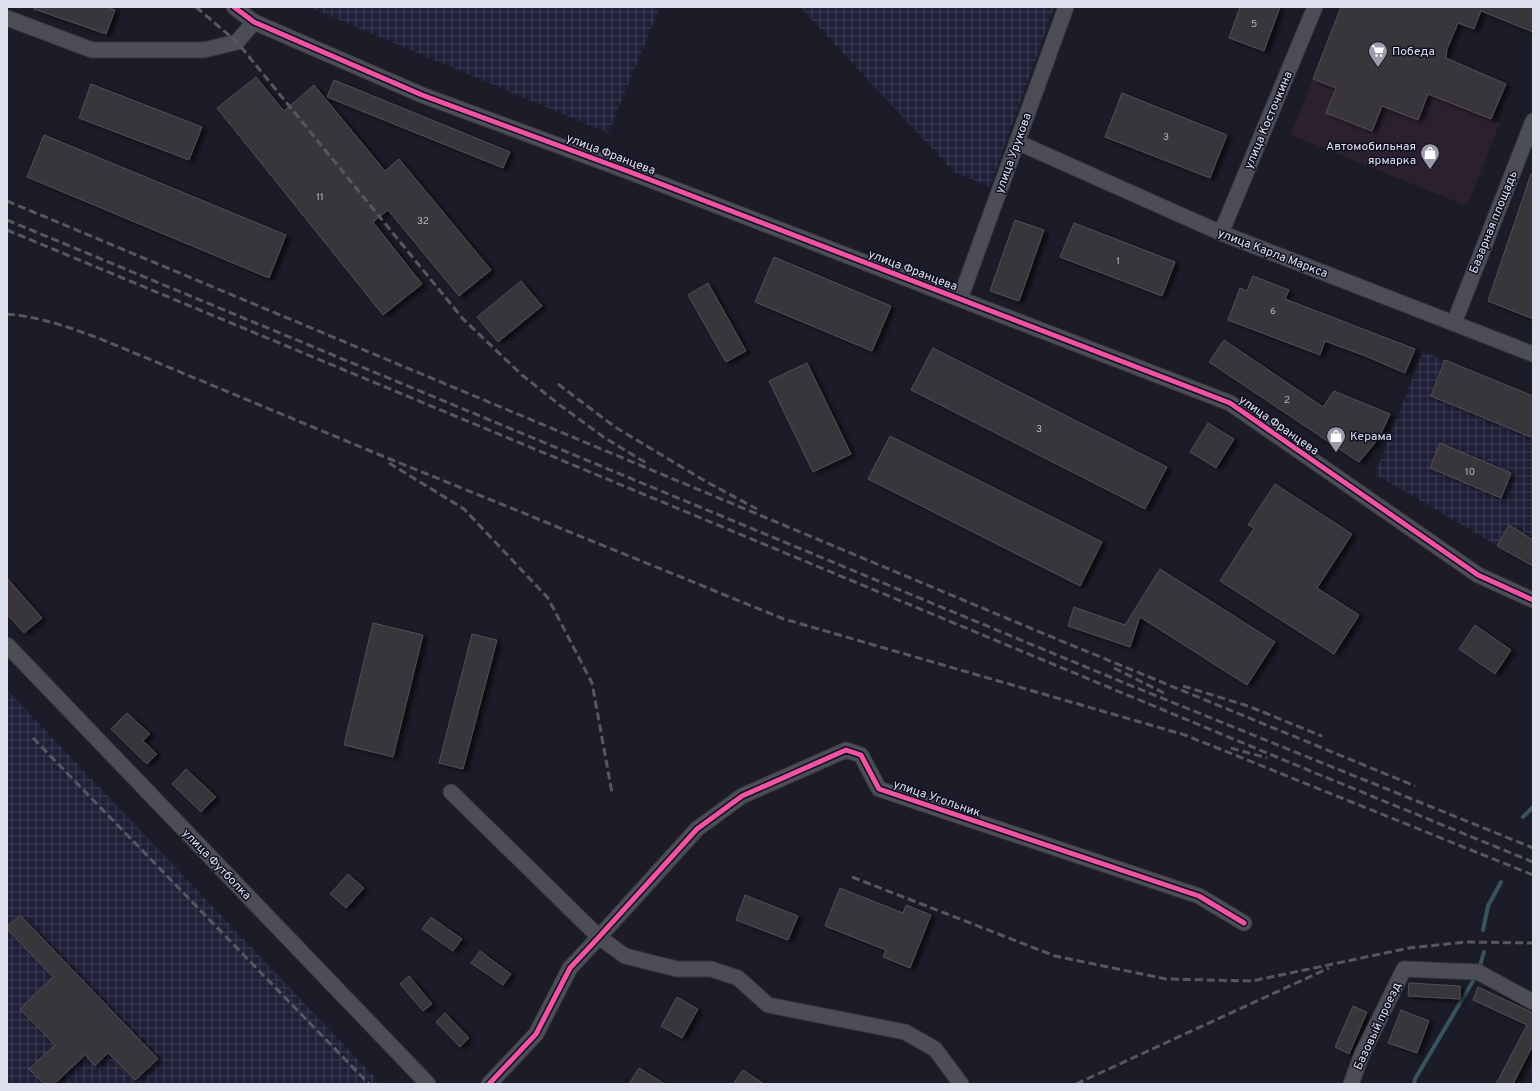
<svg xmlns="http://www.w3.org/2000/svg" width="1540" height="1091" font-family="Overpass,sans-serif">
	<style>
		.commercial { fill: #2b212e }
		.industrial { fill: url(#industrial-grid) }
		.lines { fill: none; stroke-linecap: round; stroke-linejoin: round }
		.stream { stroke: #37545f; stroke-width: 4 }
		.building { fill: #39343b; stroke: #544e55; filter: url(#shadow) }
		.street-casing { stroke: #373740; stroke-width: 17 }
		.street { stroke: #4d4d55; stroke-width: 15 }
		.rail { stroke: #57585f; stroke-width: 3; stroke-dasharray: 8 4; stroke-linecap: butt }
		.cycleway-casing { stroke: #0f0f22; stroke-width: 8 }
		.cycleway { stroke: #f153a3; stroke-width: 5 }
		.labels { text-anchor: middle; stroke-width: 3; stroke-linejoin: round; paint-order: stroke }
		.number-label { font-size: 10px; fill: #b6b5c1 }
		.poi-label { font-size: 12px; fill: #dfe0ee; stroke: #0f0f22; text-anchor: start }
		.street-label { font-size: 12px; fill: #dfe0ee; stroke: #0f0f22 }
	</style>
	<defs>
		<pattern id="industrial-grid" width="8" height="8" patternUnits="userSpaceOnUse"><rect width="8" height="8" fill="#1f1f38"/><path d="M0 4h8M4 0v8" fill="none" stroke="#3f3f55"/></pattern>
		<filter id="shadow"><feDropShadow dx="4.5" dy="2.5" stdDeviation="2" flood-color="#0009"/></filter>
	</defs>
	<rect width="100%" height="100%" fill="#1c1c28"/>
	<!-- commercial -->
	<polygon class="commercial" points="1313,79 1418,120 1428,94 1500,123 1467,206 1291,135"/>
	<!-- industrial -->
	<g class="industrial">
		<polygon points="309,7 660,7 608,133"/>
		<polygon points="800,7 1054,7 990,187 954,172"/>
		<polygon points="1423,352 1533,396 1533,566 1375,474"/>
		<polygon points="7,690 381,1084 7,1084"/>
	</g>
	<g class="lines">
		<!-- stream -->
		<g class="stream">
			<polyline points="1523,817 1533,807"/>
			<polyline points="1483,930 1488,906 1501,882"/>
			<polyline points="1479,969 1484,952"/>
			<polyline points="1414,1084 1415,1079 1476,976"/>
		</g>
	</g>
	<!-- building -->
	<g class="building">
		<polygon points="35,7 107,7 115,10 106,34 34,9"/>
		<polygon points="1240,7 1280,7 1264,51 1229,38"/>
		<polygon points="1341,7 1533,7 1533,32 1481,11 1474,29 1458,23 1447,49 1446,58 1506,84 1491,119 1428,94 1418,120 1382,106 1372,131 1326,113 1336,88 1313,79"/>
		<polygon points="256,77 284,111 314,85 385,171 399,159 491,270 459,296 388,210 373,222 422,284 383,315 217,108"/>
		<polygon points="334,80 510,152 503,168 327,97"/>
		<polygon points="91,84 202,127 189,160 79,118"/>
		<polygon points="1122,93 1227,135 1210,178 1105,137"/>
		<polygon points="44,135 286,235 269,278 27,177"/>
		<polygon points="1531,174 1533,175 1533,319 1488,301"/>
		<polygon points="1015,220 1044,230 1019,301 990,291"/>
		<polygon points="1074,223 1175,262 1162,296 1060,257"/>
		<polygon points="774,257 891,306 872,351 755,302"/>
		<polygon points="1253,276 1289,290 1285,299 1415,349 1405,373 1368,357 1325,341 1320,355 1228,320 1240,288 1247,291"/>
		<polygon points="521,281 542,306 498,342 477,317"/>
		<polygon points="708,283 746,351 726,362 688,295"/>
		<polygon points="1224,340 1323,407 1334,391 1390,414 1379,438 1359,462 1209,362"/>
		<polygon points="933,348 1167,467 1145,509 911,390"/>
		<polygon points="1445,360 1533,396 1533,438 1431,396"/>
		<polygon points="807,363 851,454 813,472 769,381"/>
		<polygon points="1208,423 1234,439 1216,468 1190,452"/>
		<polygon points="890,436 1102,542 1080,586 868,479"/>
		<polygon points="1440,443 1511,473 1501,498 1430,468"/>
		<polygon points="1275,484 1352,534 1317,588 1359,615 1334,654 1220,581 1254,528 1248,525"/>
		<polygon points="1509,525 1533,540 1533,566 1497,546"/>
		<polygon points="1160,569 1275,642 1247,685 1140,617 1130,647 1068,626 1074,607 1125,625"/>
		<polygon points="7,578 42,618 24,633 7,614"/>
		<polygon points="373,623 423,635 393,757 344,745"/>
		<polygon points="1475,625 1511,650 1495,674 1459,649"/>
		<polygon points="472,634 497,640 463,769 439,763"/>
		<polygon points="127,713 150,734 143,741 157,754 147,764 111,729"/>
		<polygon points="186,769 216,797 201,812 172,784"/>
		<polygon points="348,874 364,888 346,908 330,894"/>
		<polygon points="840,888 903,913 906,905 931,915 910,968 883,957 886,950 825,926"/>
		<polygon points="745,895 798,916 788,940 736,920"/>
		<polygon points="20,915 158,1059 135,1080 108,1053 95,1066 85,1055 54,1084 44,1084 29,1069 55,1045 20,1009 53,977 7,929 7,927"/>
		<polygon points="431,917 462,939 453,951 422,929"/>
		<polygon points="480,951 511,974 503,985 471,963"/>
		<polygon points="409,976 432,1004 423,1011 400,984"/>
		<polygon points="1409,983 1460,986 1460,999 1408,996"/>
		<polygon points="1478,987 1533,1013 1533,1045 1513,1084 1496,1084 1527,1025 1473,1000"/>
		<polygon points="677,997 698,1009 682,1038 661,1026"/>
		<polygon points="1353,1006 1367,1012 1349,1054 1335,1047"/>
		<polygon points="1401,1010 1429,1021 1417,1053 1388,1043"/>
		<polygon points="445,1013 469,1038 460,1047 436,1022"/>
		<polygon points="639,1068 665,1084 629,1084"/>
		<polygon points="743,1070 764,1084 733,1084"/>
	</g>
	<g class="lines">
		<defs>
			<g id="street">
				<polyline points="234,7 254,22 422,95 630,172 1230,403 1478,575 1533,600"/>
				<polyline points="7,18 92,50 204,50 237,42 254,22"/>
				<polyline points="1017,142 1221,233 1533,354"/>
				<polyline points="1221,233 1315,7"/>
				<polyline points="960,299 1066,7"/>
				<polyline points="1454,323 1533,121"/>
				<polyline points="7,645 428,1084"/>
				<polyline points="451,792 599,937 625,956 677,969 711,969 738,978 768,1005 905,1032 935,1049 961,1084"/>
				<polyline points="489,1084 536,1034 570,968 599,937 697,829 742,796 846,750 861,755 879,789 1199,896 1244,923"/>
				<polyline points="1351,1084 1362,1054 1404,969 1478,972 1533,1002"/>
			</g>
		</defs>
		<!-- street casing -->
		<use href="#street" class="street-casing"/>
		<!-- street -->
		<use href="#street" class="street"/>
		<!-- rail -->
		<g class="rail">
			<polyline points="196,7 237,42 463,319 522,375 561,406 605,438 648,464"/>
			<polyline points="7,201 1059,640 1415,786"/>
			<polyline points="7,220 1127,684 1533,848"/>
			<polyline points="7,230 1308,770 1533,862"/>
			<path d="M7 314C42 317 75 329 108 342L368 450 784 619 1185 735 1533 875"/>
			<polyline points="558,384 615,427 705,481 757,509"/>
			<polyline points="389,463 464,509 548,598 592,683 612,793"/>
			<polyline points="1114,668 1164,693"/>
			<polyline points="1183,686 1248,706 1322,736"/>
			<polyline points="33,738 369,1084"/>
			<polyline points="1231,748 1267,758"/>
			<polyline points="852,877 1055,956 1166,979 1252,981 1409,948 1466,942 1533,943"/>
			<polyline points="1076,1084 1329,968"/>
		</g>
		<defs>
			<g id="cycleway">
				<polyline points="234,7 254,22 422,95 630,172 1230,403 1478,575 1533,600"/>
				<polyline points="489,1084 536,1034 570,968 599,937 697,829 742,796 846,750 861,755 879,789 1199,896 1244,923"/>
			</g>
		</defs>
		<!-- cycleway casing -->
		<use href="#cycleway" class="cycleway-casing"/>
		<!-- cycleway -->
		<use href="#cycleway" class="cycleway"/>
	</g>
	<!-- icons -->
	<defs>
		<symbol id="supermarket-pin" viewBox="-11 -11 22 30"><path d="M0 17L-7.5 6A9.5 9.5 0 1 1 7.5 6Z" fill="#9b9ba9" stroke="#0f0f22"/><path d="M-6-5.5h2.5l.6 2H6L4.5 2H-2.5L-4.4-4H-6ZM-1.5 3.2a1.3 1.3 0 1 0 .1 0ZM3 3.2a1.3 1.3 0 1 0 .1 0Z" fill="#fff"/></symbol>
		<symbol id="shop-pin" viewBox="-11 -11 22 30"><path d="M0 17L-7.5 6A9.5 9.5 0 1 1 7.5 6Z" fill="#9b9ba9" stroke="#0f0f22"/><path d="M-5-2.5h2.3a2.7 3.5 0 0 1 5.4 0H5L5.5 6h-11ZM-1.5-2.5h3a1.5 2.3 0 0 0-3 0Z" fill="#fff"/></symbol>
	</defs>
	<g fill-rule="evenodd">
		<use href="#supermarket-pin" x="1367" y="40" width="22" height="30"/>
		<use href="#shop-pin" x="1419" y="142" width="22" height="30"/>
		<use href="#shop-pin" x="1325" y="425" width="22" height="30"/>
	</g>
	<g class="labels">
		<!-- number labels -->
		<g class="number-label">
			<text x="1254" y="27">5</text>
			<text x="1166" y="140">3</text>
			<text x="320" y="200">11</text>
			<text x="423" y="224">32</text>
			<text x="1118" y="264">1</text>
			<text x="1273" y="314">6</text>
			<text x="1287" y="403">2</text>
			<text x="1039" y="432">3</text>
			<text x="1470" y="475">10</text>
		</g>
		<!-- poi labels -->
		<g class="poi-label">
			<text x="1392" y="55">Победа</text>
			<text x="1416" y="150" text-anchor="end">Автомобильная<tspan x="1416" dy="14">ярмарка</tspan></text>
			<text x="1350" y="440">Керама</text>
		</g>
		<!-- street labels -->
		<g class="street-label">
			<text transform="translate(1268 120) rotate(-67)" y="4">улица Косточкина</text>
			<text transform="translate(1013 153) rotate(-70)" y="4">улица Урукова</text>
			<text transform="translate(611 154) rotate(21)" y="4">улица Францева</text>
			<text transform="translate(1493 222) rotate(-68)" y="4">Базарная площадь</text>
			<text transform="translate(1273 253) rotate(21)" y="4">улица Карла Маркса</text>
			<text transform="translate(913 270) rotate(21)" y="4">улица Францева</text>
			<text transform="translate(1279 425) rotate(35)" y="4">улица Францева</text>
			<text transform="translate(937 798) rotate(19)" y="4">улица Угольник</text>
			<text transform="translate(217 864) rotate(46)" y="4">улица Футболка</text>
			<text transform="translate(1377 1026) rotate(-65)" y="4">Базовый проезд</text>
		</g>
	</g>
	<!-- border -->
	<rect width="1540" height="1091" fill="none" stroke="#dfe0ee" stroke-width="16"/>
</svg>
